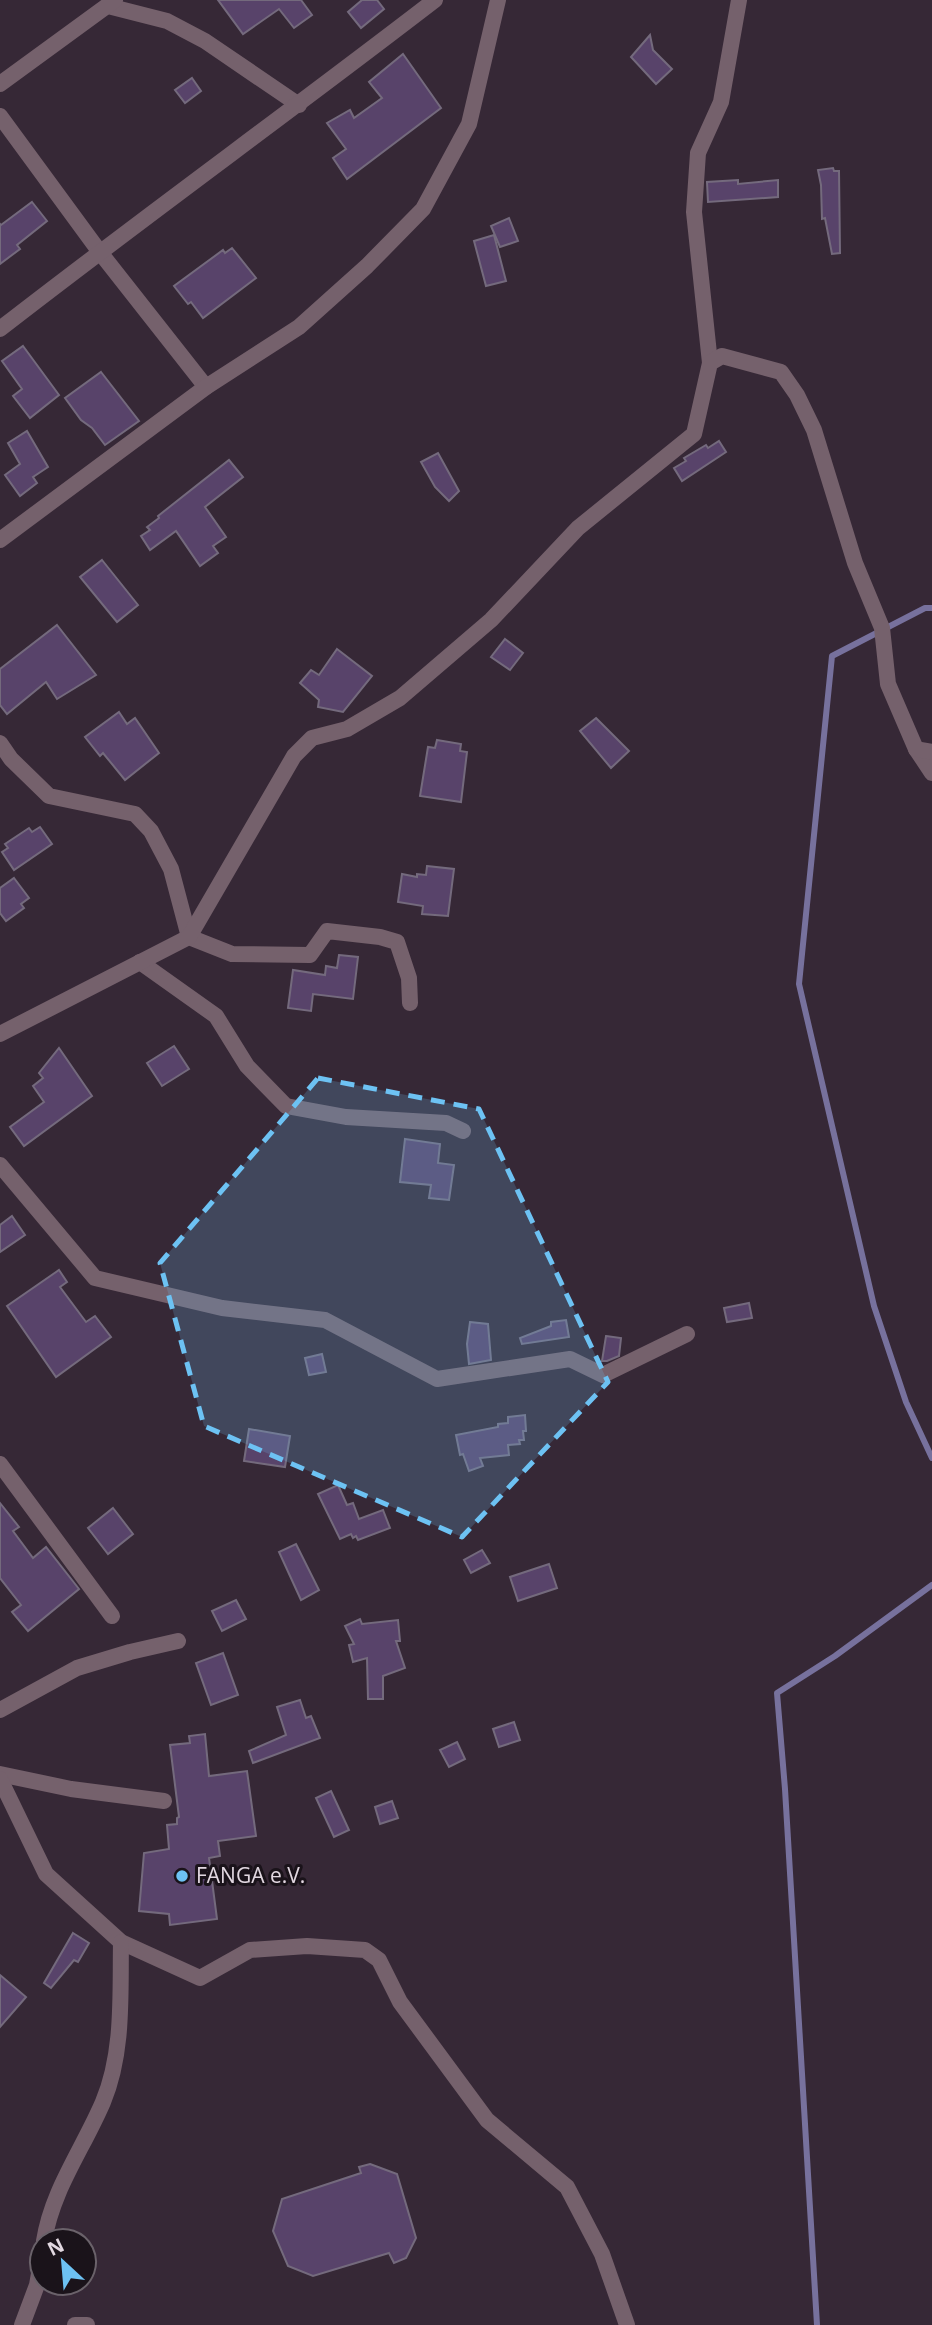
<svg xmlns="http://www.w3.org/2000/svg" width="932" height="2325" font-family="'Open Sans',sans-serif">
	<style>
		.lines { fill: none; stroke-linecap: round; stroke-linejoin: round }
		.stream { stroke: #77719d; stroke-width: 6 }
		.building { fill: #58436a; stroke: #746a7d; stroke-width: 2 }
		.minor { stroke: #75616c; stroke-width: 16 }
		.marked { fill: #6dc2f3; fill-opacity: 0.2; stroke: #6dc2f3; stroke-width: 5; stroke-dasharray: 14 9; stroke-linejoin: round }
		.poi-dot { fill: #6dc2f3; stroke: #1a131a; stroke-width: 2.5 }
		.labels { text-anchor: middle; stroke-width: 6; stroke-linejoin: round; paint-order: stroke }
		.poi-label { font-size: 21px; fill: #e2d8e1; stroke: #1a131a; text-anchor: start }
	</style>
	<rect width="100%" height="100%" fill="#362836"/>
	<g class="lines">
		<!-- stream -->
		<g class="stream">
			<polyline points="932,608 925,608 832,656 799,984 874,1306 906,1402 932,1458"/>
			<polyline points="817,2325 785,1789 777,1693 835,1656 932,1585"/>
		</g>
	</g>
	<!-- building -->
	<g class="building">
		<polygon points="218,0 301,0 312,15 294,28 279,9 243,34"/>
		<polygon points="362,0 377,0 384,9 361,28 348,12"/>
		<polygon points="650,35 653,50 672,69 656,84 631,57"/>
		<polygon points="403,54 441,108 347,179 333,158 346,149 327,123 350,110 354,118 382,98 369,82"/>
		<polygon points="192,78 201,91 185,103 175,90"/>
		<polygon points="833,168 834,171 839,171 840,253 832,254 825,218 822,219 821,185 818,170"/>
		<polygon points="738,180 738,184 778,180 778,197 708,202 707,182"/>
		<polygon points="32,202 47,221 17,245 20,249 0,264 0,224 1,225"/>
		<polygon points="509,218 518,241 500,247 491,226"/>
		<polygon points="494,235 506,281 486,286 474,241"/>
		<polygon points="232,248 256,278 203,318 191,302 188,304 174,286 223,250 225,253"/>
		<polygon points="23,346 59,395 30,418 13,396 22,389 2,361"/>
		<polygon points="101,372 139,421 105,445 92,428 81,420 65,398"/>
		<polygon points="27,431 48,467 33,477 37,483 20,496 5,475 20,464 8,443"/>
		<polygon points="719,441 726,452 682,481 674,468 686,461 684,458 706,445 708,448"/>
		<polygon points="438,453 459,491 449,501 435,487 421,462"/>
		<polygon points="229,460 243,477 205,507 226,537 213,546 218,553 200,566 176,531 150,550 141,536 150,530 147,527 159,518 158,516"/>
		<polygon points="102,560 138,605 117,622 80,577"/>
		<polygon points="57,625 96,675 57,699 46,682 7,714 0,705 0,669"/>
		<polygon points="505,639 523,653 510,670 491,657"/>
		<polygon points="337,649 372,676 343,712 318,707 319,700 300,683 311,670 319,675"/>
		<polygon points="119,712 127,724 135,718 159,753 125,780 103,753 100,756 85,737"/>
		<polygon points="596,718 629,751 611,768 580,731"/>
		<polygon points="437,740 461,744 460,751 467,752 461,802 420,796 428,747 435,748"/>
		<polygon points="40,827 52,844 14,870 2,852 8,848 5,844 29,828 32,832"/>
		<polygon points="427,866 454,869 448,916 422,914 423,906 398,902 402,874 417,877 417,874 426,875"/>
		<polygon points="14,878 29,898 21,904 24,908 6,921 0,913 0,888"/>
		<polygon points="339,955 358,957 353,999 313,994 311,1011 288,1008 293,970 325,975 326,966 337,968"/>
		<polygon points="174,1046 189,1069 162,1086 147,1063"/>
		<polygon points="59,1048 92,1096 24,1146 10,1127 44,1102 33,1086 43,1078 39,1073"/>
		<polygon points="405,1139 440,1144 438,1163 454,1165 449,1200 429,1198 431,1185 400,1182"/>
		<polygon points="12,1216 25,1235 0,1252 0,1225"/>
		<polygon points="59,1270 67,1282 60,1287 86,1322 95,1316 111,1337 56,1377 7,1306"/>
		<polygon points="749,1303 752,1318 727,1322 724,1308"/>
		<polygon points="566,1320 569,1337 522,1344 520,1338 551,1326 551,1322"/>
		<polygon points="470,1322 488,1324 491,1360 469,1364 467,1344"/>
		<polygon points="606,1336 621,1338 619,1356 607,1361 602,1361"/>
		<polygon points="322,1354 326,1372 309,1375 305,1358"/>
		<polygon points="525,1415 526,1431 523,1431 524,1440 519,1440 520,1444 508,1445 509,1455 480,1458 483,1466 469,1471 463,1454 460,1455 456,1435 498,1427 498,1424 508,1423 508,1417"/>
		<polygon points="249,1429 290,1436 285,1467 244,1461"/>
		<polygon points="338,1485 347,1505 353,1503 359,1519 383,1510 390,1528 358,1540 356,1536 353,1538 351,1534 340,1539 318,1494"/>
		<polygon points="0,1503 19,1527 13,1531 33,1558 46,1547 79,1589 28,1631 12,1612 21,1605 0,1578"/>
		<polygon points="113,1508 133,1534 108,1554 88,1528"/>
		<polygon points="296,1544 319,1590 301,1600 279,1552"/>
		<polygon points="482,1550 490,1563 471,1573 464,1560"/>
		<polygon points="549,1564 557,1588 518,1601 510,1577"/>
		<polygon points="236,1600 246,1619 222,1631 212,1611"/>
		<polygon points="360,1619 362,1624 398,1620 400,1641 396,1641 405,1668 383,1676 383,1699 368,1699 367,1658 353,1662 349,1645 354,1644 345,1626"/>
		<polygon points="223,1653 238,1695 211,1705 196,1663"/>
		<polygon points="300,1700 306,1718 311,1716 320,1738 253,1763 249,1751 286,1735 277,1707"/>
		<polygon points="514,1722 520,1740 499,1747 493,1729"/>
		<polygon points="205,1734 209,1776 247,1771 256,1836 218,1841 220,1856 209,1858 217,1919 170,1925 169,1914 139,1911 144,1853 169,1849 167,1825 177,1824 177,1818 179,1817 170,1745 190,1743 189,1736"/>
		<polygon points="457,1742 465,1759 449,1767 440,1750"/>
		<polygon points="331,1791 349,1830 334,1837 316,1798"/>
		<polygon points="392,1801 398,1818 380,1824 375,1807"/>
		<polygon points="73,1933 89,1943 78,1962 74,1960 51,1988 44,1983"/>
		<polygon points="0,1975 26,1997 0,2027"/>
		<polygon points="370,2164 397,2174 416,2238 406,2258 394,2263 389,2253 313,2276 288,2266 273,2231 282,2199 361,2173 359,2167"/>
	</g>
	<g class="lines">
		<!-- minor -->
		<g class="minor">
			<polyline points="108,6 167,21 205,41 299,105"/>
			<polyline points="0,84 115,0"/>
			<polyline points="0,116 99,251 206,387"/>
			<path d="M0 329C144 217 291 111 435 0"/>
			<polyline points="710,363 694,212 698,153 721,102 739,0"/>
			<polyline points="0,540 206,387 299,327 367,266 423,209 469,124 498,0"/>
			<polyline points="0,743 11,759 49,796 135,814 151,831 171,869 189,937 232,954 310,955 327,931 380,937 397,942 409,978 410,1003"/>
			<polyline points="916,749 932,773"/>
			<polyline points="140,962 216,1016 247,1066 286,1106 346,1117 446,1123 463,1131"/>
			<polyline points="0,1034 189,937 294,756 312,738 347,729 400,698 491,620 578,528 694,434 710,363 722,356 781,372 797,395 814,430 855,563 882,628 888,684 916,749 932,752"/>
			<polyline points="0,1165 95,1278 222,1308 325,1320 437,1379 570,1359 603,1375 687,1334"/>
			<polyline points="0,1464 112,1616"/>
			<polyline points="0,1710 77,1668 130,1652 178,1641"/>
			<polyline points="0,1774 71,1789 164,1801"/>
			<polyline points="0,1779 46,1874 121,1942 200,1978 250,1950 307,1946 365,1950 379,1960 400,2002 487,2120 567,2187 602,2254 627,2325"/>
			<path d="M44 2241C52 2190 83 2149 103 2102 124 2052 120 1994 121 1942"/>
			<polyline points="22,2325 37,2285 42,2256"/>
			<polyline points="75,2325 87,2325"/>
		</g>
	</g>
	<!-- marked area -->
	<path class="marked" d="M318 1078 479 1109 608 1382 462 1537 204 1426 160 1263Z"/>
	<!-- markers -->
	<circle class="poi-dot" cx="182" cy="1876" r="7"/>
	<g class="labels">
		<!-- poi labels -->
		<g class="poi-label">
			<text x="196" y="1883">FANGA e.V.</text>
		</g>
	</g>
	<!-- north arrow -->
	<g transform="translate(63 2262) rotate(334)"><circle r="33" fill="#1a131a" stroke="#6a626a" stroke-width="2"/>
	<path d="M0-5L12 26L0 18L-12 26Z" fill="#6dc2f3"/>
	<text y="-10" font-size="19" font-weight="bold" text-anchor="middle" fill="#e2d8e1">N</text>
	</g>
</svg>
